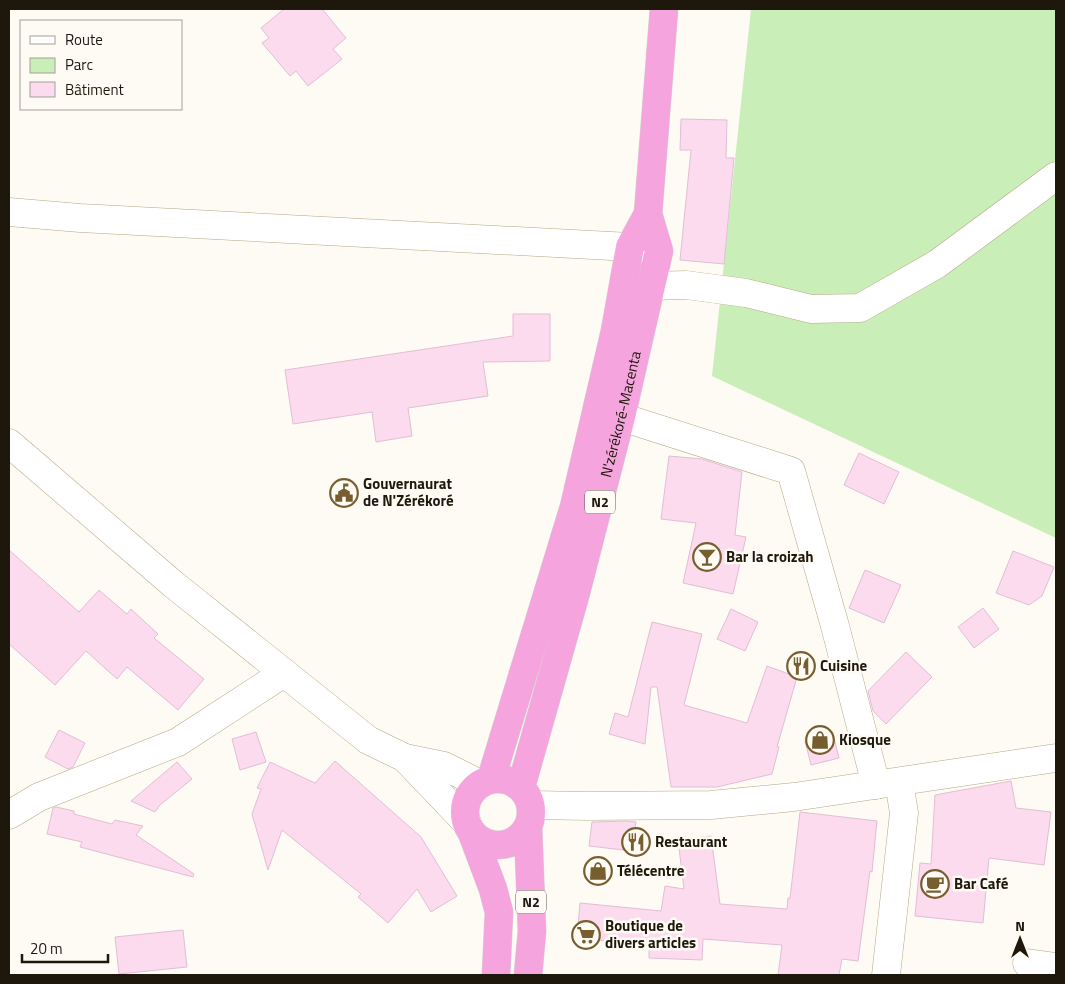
<svg xmlns="http://www.w3.org/2000/svg" width="1065" height="984" font-family="'Titillium Web',sans-serif">
	<style>
		.green { fill: #caeeb7 }
		.building { fill: #fcdbef; stroke: #e1bed4 }
		.lines { fill: none; stroke-linecap: round; stroke-linejoin: round }
		.minor-casing { stroke: #b6a785; stroke-width: 29 }
		.highway-casing { stroke: #d6d5d3; stroke-width: 29 }
		.minor { stroke: #fff; stroke-width: 28 }
		.highway { stroke: #f5a4de; stroke-width: 28 }
		.labels { text-anchor: middle; stroke-width: 5; stroke-linejoin: round; paint-order: stroke }
		.shield { fill: #fefbf4; stroke: #605c51; stroke-width: 1 }
		.shield-label { font-size: 14px; font-weight: bold; fill: #1d180b }
		.street-label { font-size: 15px; fill: #1d180b; stroke: #fefbf4 }
		.poi-label { font-size: 15px; font-weight: bold; fill: #1d180b; stroke: #fefbf4; text-anchor: start }
	</style>
	<rect width="100%" height="100%" fill="#fefbf4"/>
	<!-- green -->
	<polygon class="green" points="751,9 1056,9 1056,538 712,376"/>
	<!-- building -->
	<g class="building">
		<polygon points="284,9 322,9 346,38 333,49 342,59 308,86 296,71 290,76 262,43 269,38 261,28"/>
		<polygon points="681,119 727,120 726,158 734,158 724,264 680,260 691,150 680,150"/>
		<polygon points="513,314 550,314 550,361 483,362 488,396 408,408 412,436 376,442 372,412 293,424 285,370 513,336"/>
		<polygon points="859,453 899,472 884,504 844,485"/>
		<polygon points="669,456 702,459 742,472 735,535 746,537 733,594 683,583 696,523 661,519"/>
		<polygon points="9,550 79,612 99,590 127,614 131,609 158,634 154,638 204,679 178,710 127,667 117,679 86,651 55,685 9,644"/>
		<polygon points="1013,551 1054,567 1042,596 1029,605 996,593"/>
		<polygon points="865,570 901,585 884,623 849,608"/>
		<polygon points="983,608 999,629 974,648 958,627"/>
		<polygon points="731,609 758,622 745,651 717,639"/>
		<polygon points="652,622 702,634 684,705 747,723 767,666 797,677 777,747 779,747 772,774 717,787 671,787 657,687 651,687 645,744 609,734 615,713 628,717"/>
		<polygon points="906,652 932,677 886,724 873,711 868,691"/>
		<polygon points="59,730 85,743 73,767 68,769 45,757"/>
		<polygon points="256,732 266,762 240,770 232,739"/>
		<polygon points="833,734 839,758 811,765 805,741"/>
		<polygon points="335,761 421,837 457,896 431,912 417,889 388,923 358,897 361,894 282,830 268,870 252,814 261,789 257,788 270,762 315,783"/>
		<polygon points="177,762 192,779 160,805 155,812 131,801"/>
		<polygon points="1011,781 1016,808 1051,812 1044,865 989,858 983,923 915,916 920,863 931,864 935,795"/>
		<polygon points="56,807 74,811 74,814 112,824 115,820 143,826 136,835 194,874 193,877 80,847 82,842 47,834 53,808"/>
		<polygon points="800,812 877,821 872,872 870,871 858,961 842,959 839,975 778,975 782,945 703,939 702,960 649,958 649,945 577,938 580,903 661,911 665,886 684,889 678,840 711,836 720,904 787,909 788,898 790,898"/>
		<polygon points="627,821 636,822 632,851 589,846 592,822"/>
		<polygon points="183,930 187,967 119,974 115,937"/>
	</g>
	<g class="lines">
		<defs>
			<g id="minor">
				<polyline points="9,212 80,218 630,247 653,250"/>
				<polyline points="651,286 686,285 746,293 811,309 860,308 937,264 1056,176"/>
				<polyline points="621,417 791,471 835,626 876,785"/>
				<polyline points="9,443 173,584 368,740 405,758 444,766 480,784"/>
				<polyline points="405,758 467,823"/>
				<polyline points="531,805 588,806 711,805 794,797 1056,758"/>
				<polyline points="9,815 39,797 178,742 284,673"/>
				<polyline points="1027,963 1056,967"/>
				<polyline points="886,975 904,813 899,782"/>
			</g>
			<g id="highway">
				<circle cx="498" cy="812" r="33"/>
				<polyline points="491,779 574,507 615,331 630,247 648,214"/>
				<path id="s1" d="M521 787 575 596 621 417 659 251 648 214 664 9"/>
				<polyline points="528,828 532,931 528,975"/>
				<polyline points="472,833 493,889 499,912 496,975"/>
			</g>
		</defs>
		<!-- minor casing -->
		<use href="#minor" class="minor-casing"/>
		<!-- highway casing -->
		<use href="#highway" class="highway-casing"/>
		<!-- minor -->
		<use href="#minor" class="minor"/>
		<!-- highway -->
		<use href="#highway" class="highway"/>
	</g>
	<!-- icons -->
	<defs>
		<symbol id="civic-ring" viewBox="-11 -11 22 22"><circle r="9.5" fill="#fefbf4" stroke="#775e2f" stroke-width="1.5"/><path d="M-.6-6.5H3V-4.5H.6V-3L4-1V1h2V6H-6V1h2V-1L-.6-3ZM-1.2 2.5V6h2.4V2.5Z" fill="#775e2f"/></symbol>
		<symbol id="bar-ring" viewBox="-11 -11 22 22"><circle r="9.5" fill="#fefbf4" stroke="#775e2f" stroke-width="1.5"/><path d="M-6-5H6L.8 .8V4.5H3.5V6h-7V4.5H-.8V.8Z" fill="#775e2f"/></symbol>
		<symbol id="restaurant-ring" viewBox="-11 -11 22 22"><circle r="9.5" fill="#fefbf4" stroke="#775e2f" stroke-width="1.5"/><path d="M-5-6h1v4h1v-4h1v4h1v-4h1v5L-1.5 .5V6h-2V.5L-5-1ZM5-6V6H3V1.5H1.5Q1.5-4 5-6Z" fill="#775e2f"/></symbol>
		<symbol id="shop-ring" viewBox="-11 -11 22 22"><circle r="9.5" fill="#fefbf4" stroke="#775e2f" stroke-width="1.5"/><path d="M-5-2.5h2.3a2.7 3.5 0 0 1 5.4 0H5L5.5 6h-11ZM-1.5-2.5h3a1.5 2.3 0 0 0-3 0Z" fill="#775e2f"/></symbol>
		<symbol id="cafe-ring" viewBox="-11 -11 22 22"><circle r="9.5" fill="#fefbf4" stroke="#775e2f" stroke-width="1.5"/><path d="M-5.5-4.5H6V0H3Q3 3.5 0 3.5H-2.5Q-5.5 3.5-5.5 0ZM3-3.2v2h1.7v-2ZM-6 4.5H4V6H-6Z" fill="#775e2f"/></symbol>
		<symbol id="supermarket-ring" viewBox="-11 -11 22 22"><circle r="9.5" fill="#fefbf4" stroke="#775e2f" stroke-width="1.5"/><path d="M-6-5.5h2.5l.6 2H6L4.5 2H-2.5L-4.4-4H-6ZM-1.5 3.2a1.3 1.3 0 1 0 .1 0ZM3 3.2a1.3 1.3 0 1 0 .1 0Z" fill="#775e2f"/></symbol>
	</defs>
	<g fill-rule="evenodd">
		<use href="#civic-ring" x="328" y="477" width="32" height="32"/>
		<use href="#bar-ring" x="691" y="541" width="32" height="32"/>
		<use href="#restaurant-ring" x="785" y="650" width="32" height="32"/>
		<use href="#shop-ring" x="804" y="724" width="32" height="32"/>
		<use href="#restaurant-ring" x="620" y="826" width="32" height="32"/>
		<use href="#shop-ring" x="582" y="855" width="32" height="32"/>
		<use href="#cafe-ring" x="919" y="868" width="32" height="32"/>
		<use href="#supermarket-ring" x="570" y="919" width="32" height="32"/>
	</g>
	<g class="labels">
		<!-- shield labels -->
		<g class="shield">
			<rect x="585" y="490.5" width="30" height="23" rx="4"/>
			<rect x="516" y="890.5" width="30" height="23" rx="4"/>
		</g>
		<g class="shield-label">
			<text x="600" y="507">N2</text>
			<text x="531" y="907">N2</text>
		</g>
		<!-- street labels -->
		<g class="street-label">
			<text dy="5" stroke="none"><textPath href="#s1" startOffset="386">N'zérékoré-Macenta</textPath></text>
		</g>
		<!-- poi labels -->
		<g class="poi-label">
			<text x="363" y="489">Gouvernaurat<tspan x="363" dy="17">de N'Zérékoré</tspan></text>
			<text x="726" y="562">Bar la croizah</text>
			<text x="820" y="671">Cuisine</text>
			<text x="839" y="745">Kiosque</text>
			<text x="655" y="847">Restaurant</text>
			<text x="617" y="876">Télécentre</text>
			<text x="954" y="889">Bar Café</text>
			<text x="605" y="931">Boutique de<tspan x="605" dy="17">divers articles</tspan></text>
		</g>
	</g>
	<!-- border -->
	<rect width="1065" height="984" fill="none" stroke="#1d180b" stroke-width="20"/>
	<!-- legend -->
	<rect x="20" y="20" width="162" height="90" fill="#fefbf4" stroke="#a4a097"/>
	<rect x="30" y="36" width="25" height="8" fill="#ffffff" stroke="#a4a097"/>
	<text x="65" y="45" font-size="15" fill="#1d180b">Route</text>
	<rect x="30" y="58" width="25" height="15" fill="#caeeb7" stroke="#a4a097"/>
	<text x="65" y="70" font-size="15" fill="#1d180b">Parc</text>
	<rect x="30" y="82" width="25" height="15" fill="#fcdbef" stroke="#a4a097"/>
	<text x="65" y="95" font-size="15" fill="#1d180b">Bâtiment</text>
	<!-- north arrow -->
	<g transform="translate(1020 939)" stroke="#fefbf4" stroke-width="4" paint-order="stroke">
	<path d="M0-4L9 19L0 12L-9 19Z" fill="#1d180b"/>
	<text y="-8" font-size="14" font-weight="bold" text-anchor="middle" fill="#1d180b">N</text>
	</g>
	<!-- scale -->
	<path d="M22 954v8h86v-8" fill="none" stroke="#1d180b" stroke-width="2.5"/>
	<text x="30" y="954" font-size="15" fill="#1d180b" stroke="#fefbf4" stroke-width="4" paint-order="stroke">20 m</text>
</svg>
